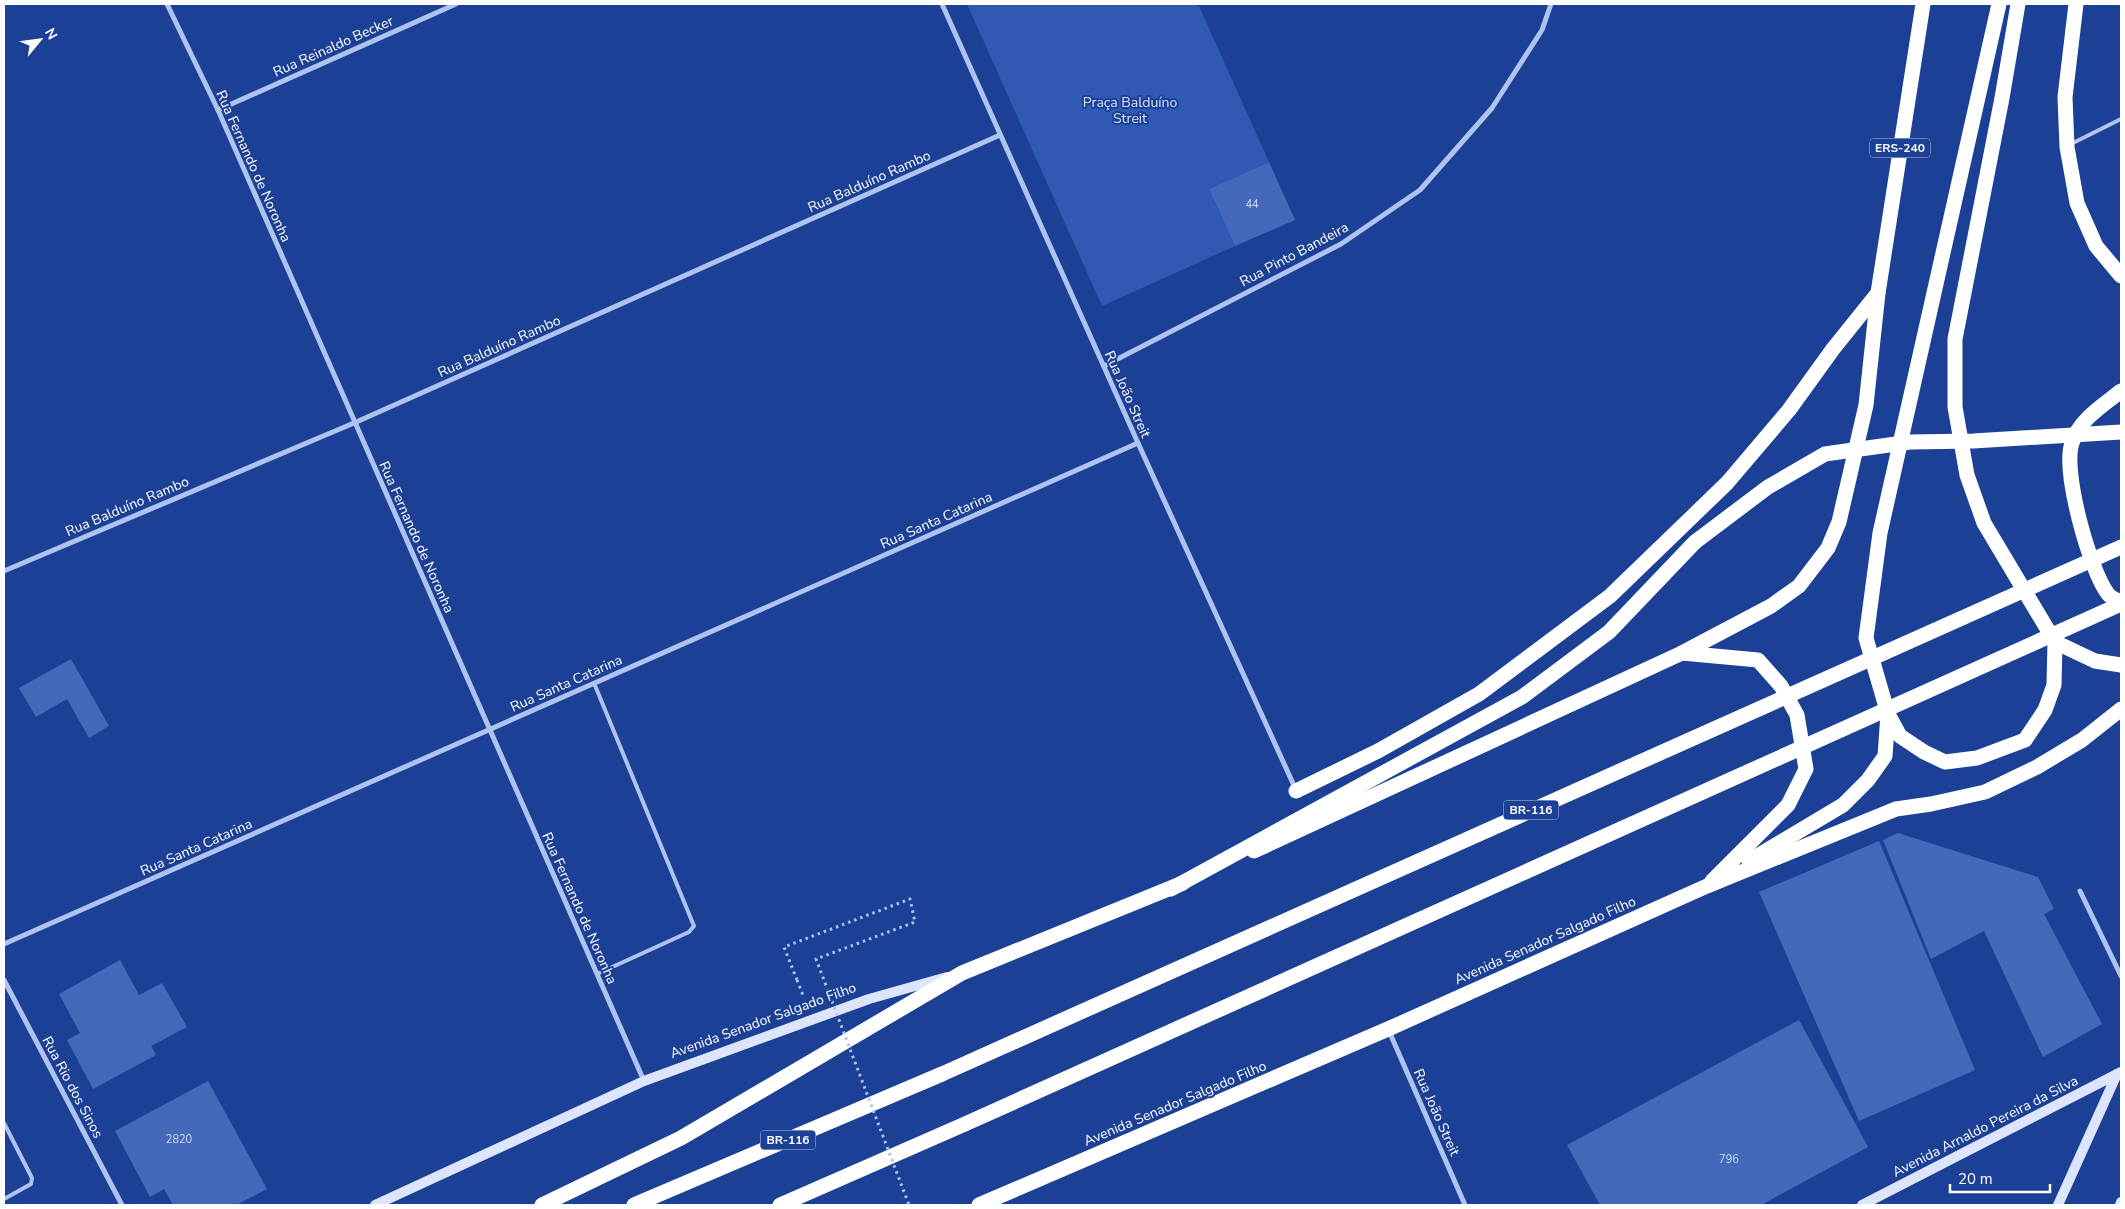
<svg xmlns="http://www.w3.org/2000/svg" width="2125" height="1209" font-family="'Nunito Sans',sans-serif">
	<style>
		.green { fill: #3059b3 }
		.building { fill: #4469bb }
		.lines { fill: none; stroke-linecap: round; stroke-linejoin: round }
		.path { stroke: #aec3ef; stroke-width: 3; stroke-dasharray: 2.5 4; stroke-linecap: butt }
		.lane { stroke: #aec3ef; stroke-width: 4 }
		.street { stroke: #aec3ef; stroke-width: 5 }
		.secondary { stroke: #dce5fb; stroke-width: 10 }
		.highway { stroke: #fff; stroke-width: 15 }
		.path-bridge { stroke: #aec3ef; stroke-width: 3; stroke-dasharray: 2.5 4; stroke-linecap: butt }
		.highway-bridge { stroke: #fff; stroke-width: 15 }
		.labels { text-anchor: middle; stroke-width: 4; stroke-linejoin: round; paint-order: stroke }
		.number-label { font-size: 11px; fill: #d0daee }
		.shield { fill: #1c4095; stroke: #bbc6df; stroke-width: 1 }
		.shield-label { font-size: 12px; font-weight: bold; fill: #fff }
		.street-label { font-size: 14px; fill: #fff; stroke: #1c4095 }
		.park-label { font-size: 14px; fill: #d5e1fb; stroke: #1c4095 }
	</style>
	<rect width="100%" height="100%" fill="#1c4095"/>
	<!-- green -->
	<polygon class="green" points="967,4 1198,4 1269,162 1209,189 1235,246 1102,306"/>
	<!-- building -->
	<g class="building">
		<polygon points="1269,162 1295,220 1235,246 1209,189"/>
		<polygon points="71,659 109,726 89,738 67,699 36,717 19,688"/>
		<polygon points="1898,833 2038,877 2054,909 2044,914 2102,1024 2043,1057 1984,931 1931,959 1883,840"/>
		<polygon points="1879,841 1975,1070 1859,1121 1759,892"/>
		<polygon points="120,960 139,995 162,983 187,1027 151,1046 156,1055 93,1089 67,1040 80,1033 59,994"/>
		<polygon points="1799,1020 1868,1147 1761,1205 1600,1205 1567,1145"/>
		<polygon points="208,1081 267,1189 236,1205 173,1205 164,1189 150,1197 115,1131"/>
	</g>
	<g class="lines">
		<!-- path -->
		<polyline class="path" points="797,980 804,998"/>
		<!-- lane -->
		<g class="lane">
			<polyline points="2071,144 2121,119"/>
			<polyline points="594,683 694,926 689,932 597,974"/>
			<polyline points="4,1123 32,1178 31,1184 4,1199"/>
		</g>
		<!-- street -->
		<g class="street">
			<polyline points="167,4 218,110 644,1081"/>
			<polyline points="942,4 1138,443 1296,790"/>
			<polyline points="218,110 456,4"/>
			<polyline points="1104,366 1341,244 1420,190 1492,108 1542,30 1551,4"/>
			<polyline points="4,571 354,423 1000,135"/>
			<polyline points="2080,891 2121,976"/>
			<polyline points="4,944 1138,443"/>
			<polyline points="4,980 122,1205"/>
			<polyline points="1389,1031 1465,1205"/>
		</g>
		<!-- secondary -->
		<g class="secondary">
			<polyline points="375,1205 644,1081 869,999 947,977"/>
			<polyline points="1862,1205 2121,1072"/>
			<polyline points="2058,1205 2117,1074"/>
			<polyline points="2120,1205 2121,1202"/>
		</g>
		<!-- highway -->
		<g class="highway">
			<polyline points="1999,4 1880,533 1866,638 1888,714 1900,736 1924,752 1945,762 1977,758 2025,740 2045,710 2054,685 2055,642 1984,523 1967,475 1955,407 1955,339 2002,98 2018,4"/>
			<polyline points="2076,4 2065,97 2067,147 2077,203 2096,246 2121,276"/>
			<path d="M2121 391C2103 405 2079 420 2072 443 2062 471 2090 571 2108 594 2111 598 2117 600 2121 602"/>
			<polyline points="2055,642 2095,661 2121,665"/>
			<polyline points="1682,653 1758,660 1781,686 1797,715 1806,769 1788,805 1712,881"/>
			<polyline points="1296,791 1378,751 1479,694 1610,596 1727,483 1789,410 1833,349 1878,293"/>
			<polyline points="1254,851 1682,653 1771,606 1799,586 1828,548 1839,522 1866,405 1878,293 1923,4"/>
			<polyline points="1749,861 1843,805 1868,780 1885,756 1888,714"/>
			<polyline points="542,1205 681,1138 962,973 1183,883"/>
			<polyline points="634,1205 942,1074"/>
			<polyline points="780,1205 965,1124"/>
			<polyline points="979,1205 1388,1029 1707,886 1896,809 1931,804 1985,792 2037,767 2082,740 2121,709"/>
		</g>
		<!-- path-bridge -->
		<polyline class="path-bridge" points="797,980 784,947 910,899 915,922 816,959 909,1205"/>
		<!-- highway-bridge -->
		<g class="highway-bridge">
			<polyline points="1171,889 1522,697 1609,632 1695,542 1768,487 1825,454 1910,442 1973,441 2121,432"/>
			<polyline points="942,1074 2121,547"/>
			<polyline points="965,1124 2121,604"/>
		</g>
	</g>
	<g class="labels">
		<!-- number labels -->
		<g class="number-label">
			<text x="1252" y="208">44</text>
			<text x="179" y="1143">2820</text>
			<text x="1729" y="1163">796</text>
		</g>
		<!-- shield labels -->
		<g class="shield">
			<rect x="1870" y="138.5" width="60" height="19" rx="4"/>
			<rect x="1503.5" y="800.5" width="55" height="19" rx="4"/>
			<rect x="760.5" y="1130.5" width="55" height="19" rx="4"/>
		</g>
		<g class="shield-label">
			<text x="1900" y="152">ERS-240</text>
			<text x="1531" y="814">BR-116</text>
			<text x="788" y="1144">BR-116</text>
		</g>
		<!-- street labels -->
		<g class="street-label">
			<text transform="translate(333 46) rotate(-24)" y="5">Rua Reinaldo Becker</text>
			<text transform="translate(254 166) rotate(66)" y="5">Rua Fernando de Noronha</text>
			<text transform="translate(869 181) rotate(-24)" y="5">Rua Balduíno Rambo</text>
			<text transform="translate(1294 254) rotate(-28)" y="5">Rua Pinto Bandeira</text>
			<text transform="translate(499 346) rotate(-24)" y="5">Rua Balduíno Rambo</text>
			<text transform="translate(1128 394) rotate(66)" y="5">Rua João Streit</text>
			<text transform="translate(127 506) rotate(-23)" y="5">Rua Balduíno Rambo</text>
			<text transform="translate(936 520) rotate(-24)" y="5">Rua Santa Catarina</text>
			<text transform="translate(417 537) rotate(66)" y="5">Rua Fernando de Noronha</text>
			<text transform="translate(566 683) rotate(-24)" y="5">Rua Santa Catarina</text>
			<text transform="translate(196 847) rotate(-24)" y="5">Rua Santa Catarina</text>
			<text transform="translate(580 908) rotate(66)" y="5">Rua Fernando de Noronha</text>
			<text transform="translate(1545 940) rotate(-24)" y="5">Avenida Senador Salgado Filho</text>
			<text transform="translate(763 1020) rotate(-20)" y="5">Avenida Senador Salgado Filho</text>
			<text transform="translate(73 1087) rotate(62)" y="5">Rua Rio dos Sinos</text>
			<text transform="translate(1175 1103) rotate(-23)" y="5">Avenida Senador Salgado Filho</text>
			<text transform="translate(1437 1112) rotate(66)" y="5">Rua João Streit</text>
			<text transform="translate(1985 1126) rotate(-27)" y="5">Avenida Arnaldo Pereira da Silva</text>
		</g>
		<!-- park labels -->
		<g class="park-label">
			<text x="1130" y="107">Praça Balduíno<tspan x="1130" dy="16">Streit</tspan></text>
		</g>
	</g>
	<!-- border -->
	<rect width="2125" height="1209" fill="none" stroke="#ffffff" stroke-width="10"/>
	<!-- north arrow -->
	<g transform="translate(40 40) rotate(61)" stroke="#1c4095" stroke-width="4" paint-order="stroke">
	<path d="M0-4L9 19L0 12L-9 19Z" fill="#ffffff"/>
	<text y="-8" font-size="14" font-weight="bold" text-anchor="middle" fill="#ffffff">N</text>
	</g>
	<!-- scale -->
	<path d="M1950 1184v8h100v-8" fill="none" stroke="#ffffff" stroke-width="2.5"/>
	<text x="1958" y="1184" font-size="15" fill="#ffffff" stroke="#1c4095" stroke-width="4" paint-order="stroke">20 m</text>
</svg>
